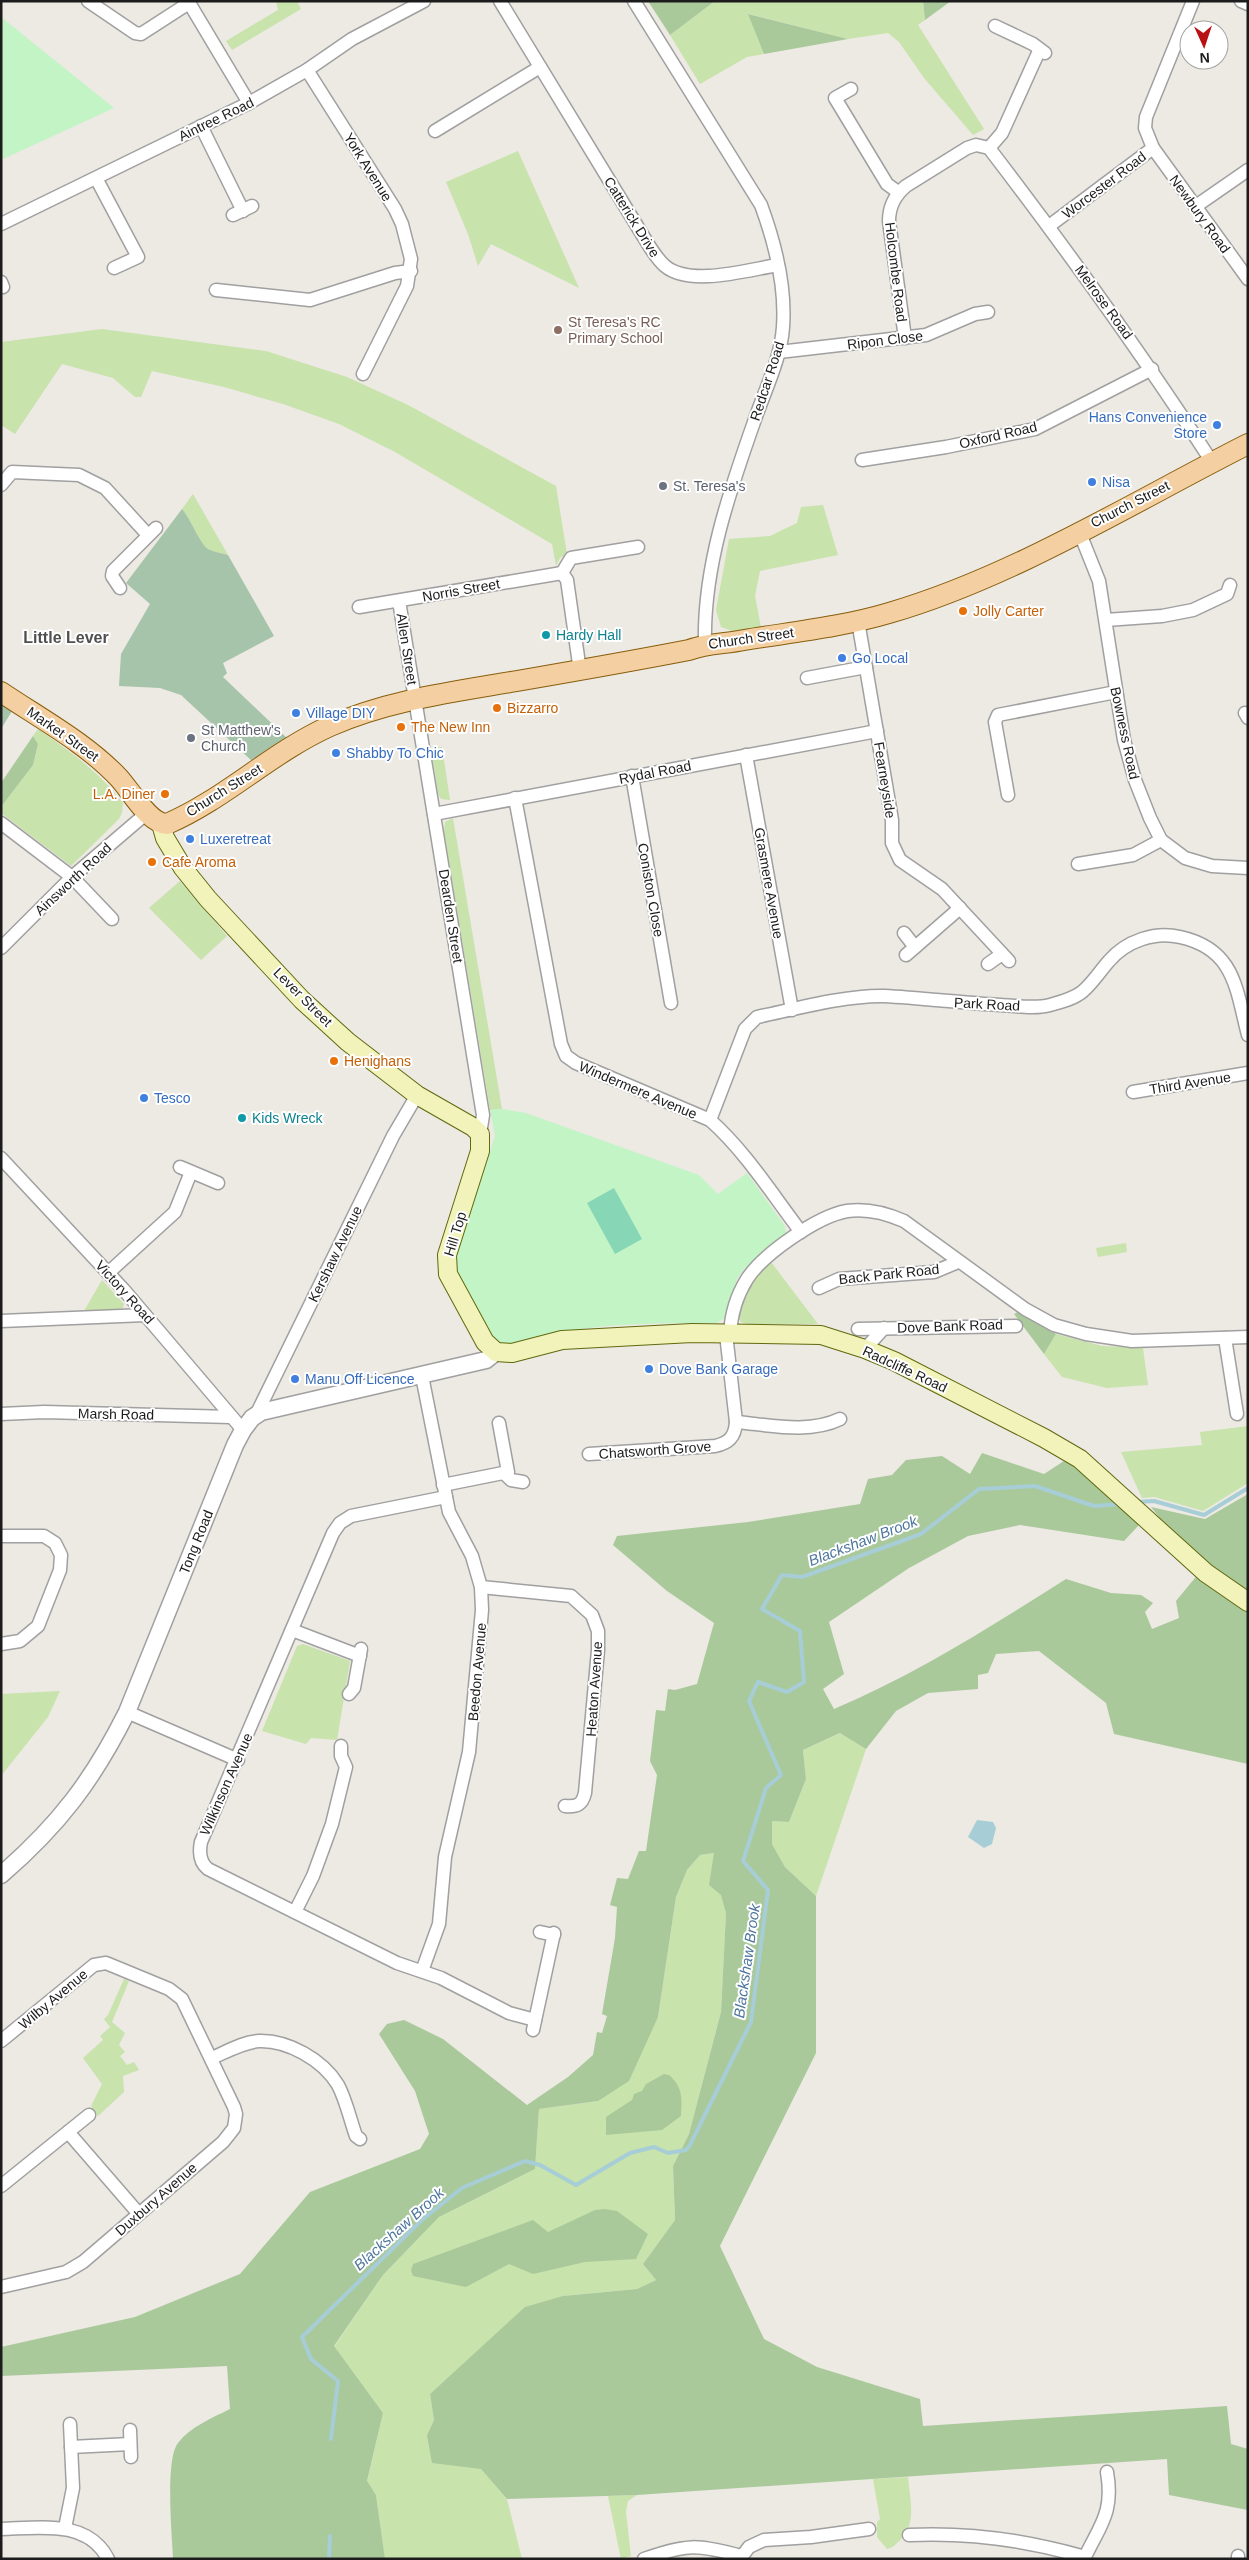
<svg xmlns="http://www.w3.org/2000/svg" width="1249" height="2560" font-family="Helvetica,sans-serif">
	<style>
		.grass { fill: #c8e3ac }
		.forest { fill: #a9c99b }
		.cemetery { fill: #a6c4aa }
		.park { fill: #c3f4c6 }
		.pitch { fill: #87d6b6 }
		.water { fill: #a7cdd7 }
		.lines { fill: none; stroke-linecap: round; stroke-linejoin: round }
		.stream { stroke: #a7cdd7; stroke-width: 4 }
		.minor-casing { stroke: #a0a0a0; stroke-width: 15 }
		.tertiary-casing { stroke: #a0a0a0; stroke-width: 19 }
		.secondary-casing { stroke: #60690e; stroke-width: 20 }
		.primary-casing { stroke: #885e0c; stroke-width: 22 }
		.minor { stroke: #fff; stroke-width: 12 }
		.tertiary { stroke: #fff; stroke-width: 16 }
		.secondary { stroke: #f1f3ba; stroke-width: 18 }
		.primary { stroke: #f3cfa1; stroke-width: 20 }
		.education-dot { fill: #8d6e63; stroke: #fff; stroke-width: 2 }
		.shop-dot { fill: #3f7fe0; stroke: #fff; stroke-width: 2 }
		.worship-dot { fill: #6b7280; stroke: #fff; stroke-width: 2 }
		.food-dot { fill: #e8710a; stroke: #fff; stroke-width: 2 }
		.culture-dot { fill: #0f9aa8; stroke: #fff; stroke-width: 2 }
		.labels { text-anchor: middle; stroke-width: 4; stroke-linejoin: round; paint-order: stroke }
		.street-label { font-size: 14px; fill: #1c1c1c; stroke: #fff }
		.education-label { font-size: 14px; fill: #785e54; stroke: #fff; text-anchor: start }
		.shop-label { font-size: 14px; fill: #366cbe; stroke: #fff; text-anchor: start }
		.worship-label { font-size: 14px; fill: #5b616d; stroke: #fff; text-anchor: start }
		.food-label { font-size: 14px; fill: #c56008; stroke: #fff; text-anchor: start }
		.culture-label { font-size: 14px; fill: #0d838f; stroke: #fff; text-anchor: start }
		.water-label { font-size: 15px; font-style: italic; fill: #4e769c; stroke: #fff }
		.quarter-label { font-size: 16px; font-weight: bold; fill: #4f4f4f; stroke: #fff }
	</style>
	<rect width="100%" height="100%" fill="#ede9e3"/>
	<!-- grass -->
	<g class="grass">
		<polygon points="276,1 297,1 301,9 232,50 226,41 278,10"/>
		<polygon points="715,1 923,1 925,20 918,25 984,129 973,135 924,78 899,42 888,33 848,39 749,14 764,54 747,57 700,84 670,35"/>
		<polygon points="518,151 579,288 491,244 478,266 468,234 446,182"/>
		<polygon points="102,329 266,351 347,377 408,405 556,486 567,554 560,558 556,566 552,544 395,452 339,424 283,404 224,387 152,371 141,397 135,397 113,378 62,364 15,434 1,425 1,342"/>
		<path d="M193 494 228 555C222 553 214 552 208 549 200 544 191 519 182 509Z"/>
		<polygon points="823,505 838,555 760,571 755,596 761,627 735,632 721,627 716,610 729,539 770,536 797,523 801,507"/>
		<path d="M38 729C72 753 97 770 123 803L122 813 119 819 71 866 1 813V807L33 765 38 744 33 736Z"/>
		<polygon points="442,747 450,800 441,799 438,794 431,748"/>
		<polygon points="453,818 502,1109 490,1110 444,831 445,822"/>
		<polygon points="180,881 227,936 201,960 149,908"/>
		<polygon points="1126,1243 1127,1252 1098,1257 1096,1248"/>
		<polygon points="771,1262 818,1324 747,1324 741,1322 736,1315 751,1282"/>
		<polygon points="102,1280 124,1304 122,1310 84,1311"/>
		<polygon points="1056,1334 1102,1346 1143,1348 1148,1385 1107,1388 1062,1377 1044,1354"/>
		<polygon points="1248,1426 1248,1483 1203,1511 1154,1497 1142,1498 1121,1452 1202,1445 1200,1432"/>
		<polygon points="303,1644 350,1661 337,1740 311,1738 306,1744 262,1731 297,1646"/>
		<polygon points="60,1691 48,1717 1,1776 1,1694"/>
		<polygon points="841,1733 866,1749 816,1896 785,1867 772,1844 772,1821 789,1822 806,1779 803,1750"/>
		<polygon points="714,1853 726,1913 721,2012 689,2134 673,2166 675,2220 643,2264 656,2280 637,2289 563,2296 474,2355 430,2394 434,2420 427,2435 481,2469 507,2499 522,2559 385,2559 376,2495 367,2482 383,2413 334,2347 383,2275 439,2217 535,2169 539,2109 598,2101 658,2017 676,1897 687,1870 700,1855"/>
		<polygon points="124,1979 129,1981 112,2022 125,2033 119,2045 125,2052 120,2056 127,2065 134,2062 139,2070 123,2076 124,2092 98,2116 91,2106 102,2084 83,2058 103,2040 100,2036 110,2027 104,2019 108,2015"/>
		<path d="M908 2477C910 2501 918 2526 897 2543 894 2546 892 2548 887 2549L877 2537V2522L880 2519 873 2479Z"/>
		<polygon points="637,2495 628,2501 626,2512 631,2556 621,2559 608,2496"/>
	</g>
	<!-- forest -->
	<g class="forest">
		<polygon points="648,1 715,1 670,35"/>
		<polygon points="923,1 951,1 925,20"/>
		<polygon points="748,14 848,39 764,54"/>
		<polygon points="33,736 38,744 33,765 1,807 1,783"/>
		<polygon points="1020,1311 1056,1334 1044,1354 1014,1314"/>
		<path d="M982 1453 1044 1474 1067 1459 1139 1525 1124 1541 1020 1525 968 1536 909 1568 829 1622 844 1674 823 1689 834 1709C915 1675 992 1626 1066 1579L1111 1593 1141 1595 1153 1603 1145 1612 1152 1629 1179 1618 1176 1601 1199 1573 1248 1610V1764L1114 1734 1106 1703 1039 1651 996 1654 988 1673 978 1675V1689L928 1693 896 1711 866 1749 840 1733 803 1750 806 1779 789 1822 772 1821V1844L785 1867 816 1896V2053L720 2246 764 2339 817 2367 920 2399 923 2426 1227 2406 1231 2444 1248 2449V2510L1169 2495 1167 2459 637 2495 507 2499 481 2469 432 2463 427 2435 434 2420 430 2394 525 2307 563 2296 637 2289 656 2280 643 2264 675 2220 673 2166 689 2134 721 2012 726 1913 721 1895 709 1885 714 1853 700 1855 687 1870 676 1897 658 2017 629 2081 598 2101 539 2109 535 2169 439 2217 383 2275 334 2346 383 2413 367 2481 376 2495 385 2559H173C172 2535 165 2459 178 2443 190 2427 212 2418 230 2409L227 2366 1 2376V2347L135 2317 240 2274 310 2192 420 2149 429 2134 415 2091 379 2034 387 2024 404 2020 443 2039 527 2105 568 2077 593 2055 597 2032 602 2033 607 2016 602 2014 615 1938 617 1907 610 1905 617 1878 628 1879 639 1851H646L657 1775 650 1761 656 1710 665 1711 668 1689 675 1690 697 1684 714 1623 667 1591 613 1545 617 1536 748 1522 860 1504 868 1479 892 1475 906 1460 942 1456 970 1474Z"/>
		<path d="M1248 1494V1588L1244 1591C1209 1568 1176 1540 1151 1507L1205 1519Z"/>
		<path d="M664 2074 669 2075C683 2087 682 2098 681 2116L662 2130 606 2135V2117L632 2100 634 2094 642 2091 646 2084Z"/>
		<polygon points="605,2209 617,2211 648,2234 636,2259 585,2262 533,2274 509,2264 466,2287 413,2276 411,2270 413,2264 533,2220 548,2232 595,2210"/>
	</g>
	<!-- cemetery -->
	<g class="cemetery">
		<path d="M182 509C191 519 200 544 208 549 214 552 222 553 228 555L274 636 223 663 227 673 223 677 288 739 252 761 181 695 160 688 119 686 121 654 150 604 126 583Z"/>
		<polygon points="1,704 12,711 1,729"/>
	</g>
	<!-- park -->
	<g class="park">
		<polygon points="1,17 114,108 1,160"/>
		<path d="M502 1109 526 1113 699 1175 718 1194 747 1173 785 1226 786 1234 745 1268 737 1279 725 1318 717 1323C665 1323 612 1323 561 1332 542 1335 516 1351 498 1342 484 1335 466 1288 458 1273L456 1264 458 1248 495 1136 490 1110Z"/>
	</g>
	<!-- pitch -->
	<polygon class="pitch" points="614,1188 642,1239 615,1254 587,1203"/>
	<!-- water -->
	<polygon class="water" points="977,1820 993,1822 996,1828 992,1844 984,1848 968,1837"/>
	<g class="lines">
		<!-- stream -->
		<g class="stream">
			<polyline points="1136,1502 1154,1501 1204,1515 1248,1488"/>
			<polyline points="331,2439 338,2381 311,2359 302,2337 423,2219 462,2188 525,2161 540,2165 576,2185 630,2153 654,2147 668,2153 686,2150 690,2145 751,2022 768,1890 743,1861 766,1788 781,1775 749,1701 758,1682 787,1692 804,1682 800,1631 762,1609 782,1575 802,1577 921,1534 979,1489 1035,1486 1094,1506 1122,1504"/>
			<polyline points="329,2559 330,2536"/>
		</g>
		<defs>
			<g id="minor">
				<polyline points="88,1 135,33 141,34 189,3"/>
				<polyline points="188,1 249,103"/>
				<path d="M500 1 648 244C653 252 658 260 665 266 690 287 747 270 778 265"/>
				<path d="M634 1 761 205C775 243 786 286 783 327 781 359 764 392 754 422 729 493 703 568 705 644"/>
				<polyline points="1241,1 1248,4"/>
				<polyline points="995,26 1033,44 1045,53"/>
				<polyline points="307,70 395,209 402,224 411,259 407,286 363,374"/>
				<polyline points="851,89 835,98 887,184 898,192"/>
				<polyline points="201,126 243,211"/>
				<polyline points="435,131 540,67"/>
				<path d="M989 148C1067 250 1142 354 1212 462"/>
				<polyline points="989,148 1002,133 1039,51"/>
				<polyline points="1153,148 1248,279"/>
				<polyline points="96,178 138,257 114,268"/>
				<polyline points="1196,206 1248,170"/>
				<polyline points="233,215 252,206"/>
				<polyline points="1,224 249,103 307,70 352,39 424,1"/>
				<polyline points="1049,226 1153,148 1145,128 1146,117 1193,1"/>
				<polyline points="1,282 3,287"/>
				<polyline points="216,290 310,300 395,273 411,271"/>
				<path d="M905 338 889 221C889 206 895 195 906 186L967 148 976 145 989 148"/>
				<polyline points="779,352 926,335 975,314 988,312"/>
				<polyline points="862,460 946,447 1035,429 1152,369"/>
				<polyline points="1,485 12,472 79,475 105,488 148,535"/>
				<polyline points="1079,531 1099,581 1124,740 1135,780 1150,818 1161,840 1185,858 1212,866 1248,868"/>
				<polyline points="562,573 567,580 580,671"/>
				<polyline points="562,573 571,558 638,547"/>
				<polyline points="120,588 112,576 113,571 156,528"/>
				<polyline points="399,601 480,1097 483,1115 480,1134"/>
				<polyline points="359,607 562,573"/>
				<polyline points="1106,620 1162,616 1193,610 1227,594 1230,585"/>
				<polyline points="858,621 892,820 892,843 900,860 942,889 1009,961"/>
				<polyline points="807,678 866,667"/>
				<polyline points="1245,713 1248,718"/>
				<polyline points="746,755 792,1010"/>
				<polyline points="632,776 671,1003"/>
				<polyline points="1008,795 995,722 998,715 1116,692"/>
				<path d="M515 798 561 1044 566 1056 576 1063 710 1120C746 1152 772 1194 801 1232"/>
				<polyline points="434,814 877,731"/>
				<polyline points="1,823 72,877 112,919"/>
				<polyline points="1078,864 1133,855 1161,840"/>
				<polyline points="904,933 915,947"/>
				<polyline points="1,948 72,877 148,812"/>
				<polyline points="906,955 960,908"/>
				<polyline points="988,964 1002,954"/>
				<polyline points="1133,1092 1248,1073"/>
				<path d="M710 1120 745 1029 757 1017C795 1009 847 995 884 996 923 998 962 1003 1001 1005 1017 1006 1035 1009 1050 1005 1061 1002 1073 999 1082 992 1092 984 1100 971 1109 961 1126 941 1155 931 1180 937 1235 949 1236 989 1248 1035"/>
				<polyline points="1,1158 124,1290 243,1430"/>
				<polyline points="180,1167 218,1183"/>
				<polyline points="108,1273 175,1212 191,1172"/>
				<polyline points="819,1288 839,1279 934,1272 958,1262"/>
				<polyline points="1,1321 145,1315"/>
				<polyline points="858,1329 1016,1326"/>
				<path d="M730 1334C731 1315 737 1295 747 1279 763 1254 818 1216 847 1211 867 1208 886 1213 904 1221L1025 1309 1054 1325 1086 1334 1132 1341 1248 1337"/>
				<polyline points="1225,1338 1237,1414"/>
				<polyline points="865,1349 884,1328"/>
				<polyline points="422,1376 449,1512 472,1556 481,1587 482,1610 469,1752 445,1857 439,1924 422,1971"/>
				<polyline points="1,1414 44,1412 231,1417"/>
				<polyline points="256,1415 393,1136 417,1095"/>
				<path d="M736 1422C770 1425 809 1434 840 1419"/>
				<path d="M589 1454 715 1446C729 1443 735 1437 736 1422L726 1334"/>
				<polyline points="505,1474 511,1480 523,1482"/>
				<polyline points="443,1485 508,1472 499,1423"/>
				<path d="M446 1497 351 1516 340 1523 333 1533 201 1842C199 1852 199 1862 208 1869L397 1963 441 1978 509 2013 535 2020"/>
				<polyline points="1,1536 44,1536 55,1543 61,1555 60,1570 38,1626 20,1641 1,1644"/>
				<path d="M481 1587 571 1596 592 1615 598 1631V1650L585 1793C582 1805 577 1807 565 1806"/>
				<polyline points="292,1630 360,1656"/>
				<polyline points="349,1694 354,1688 361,1649"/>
				<polyline points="127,1712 238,1760"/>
				<polyline points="295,1912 313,1876 332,1824 346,1767 341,1756 341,1746"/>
				<polyline points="540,1932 554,1935"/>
				<polyline points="533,2030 554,1933"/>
				<polyline points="1,2041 94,1965 106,1963 169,1989 182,1999 234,2107 236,2114 234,2128 223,2142 83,2262 66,2272 1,2287"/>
				<path d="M212 2058C226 2052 243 2042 259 2041 288 2040 323 2060 338 2085 346 2100 350 2119 356 2136L360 2139"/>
				<polyline points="68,2132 139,2214"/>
				<polyline points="1,2186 89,2115"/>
				<polyline points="130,2430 131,2457"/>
				<polyline points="71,2447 130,2444"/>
				<polyline points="65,2528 73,2488 70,2424"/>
				<path d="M1 2529C38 2528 88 2519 108 2559"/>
				<path d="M909 2535C970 2532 1026 2540 1085 2557"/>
				<polyline points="1238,2556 1238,2559"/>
				<path d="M644 2559C686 2544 698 2544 741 2556"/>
				<polyline points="740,2559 749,2547 764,2540 811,2537 869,2529"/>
				<path d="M1084 2559C1100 2525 1114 2513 1107 2472"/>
			</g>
			<path id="tertiary" d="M1 1875C59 1825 93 1780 127 1712L235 1445 243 1430 252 1418 261 1412 486 1360 496 1352"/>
			<polyline id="secondary" points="161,824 165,838 183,868 208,899 302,1000 348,1042 417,1095 473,1127 480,1134 480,1151 447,1255 448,1274 485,1342 496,1352 512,1353 562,1340 692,1333 821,1335 865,1349 894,1361 1044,1438 1080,1459 1206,1573 1248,1602"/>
			<path id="primary" d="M1 692C41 719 86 743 119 778 131 791 149 824 167 824 225 799 272 752 330 726 389 700 453 692 517 681 575 671 632 661 689 650 707 643 725 644 744 640 793 632 842 627 889 613 1013 577 1133 502 1248 444"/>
		</defs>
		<!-- minor casing -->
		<use href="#minor" class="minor-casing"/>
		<!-- tertiary casing -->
		<use href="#tertiary" class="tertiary-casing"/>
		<!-- secondary casing -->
		<use href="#secondary" class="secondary-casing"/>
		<!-- primary casing -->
		<use href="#primary" class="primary-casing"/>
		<!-- minor -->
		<use href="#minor" class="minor"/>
		<!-- tertiary -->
		<use href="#tertiary" class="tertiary"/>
		<!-- secondary -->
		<use href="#secondary" class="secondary"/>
		<!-- primary -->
		<use href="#primary" class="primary"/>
	</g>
	<!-- markers -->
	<circle class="education-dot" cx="558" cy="330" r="5"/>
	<g class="shop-dot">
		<circle cx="1217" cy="425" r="5"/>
		<circle cx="1092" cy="482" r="5"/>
		<circle cx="842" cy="658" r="5"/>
		<circle cx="296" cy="713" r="5"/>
		<circle cx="336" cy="753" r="5"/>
		<circle cx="190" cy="839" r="5"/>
		<circle cx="144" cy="1098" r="5"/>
		<circle cx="649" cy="1369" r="5"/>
		<circle cx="295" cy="1379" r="5"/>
	</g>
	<g class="worship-dot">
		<circle cx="663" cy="486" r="5"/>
		<circle cx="191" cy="738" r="5"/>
	</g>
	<g class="food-dot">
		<circle cx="963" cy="611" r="5"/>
		<circle cx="497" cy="708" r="5"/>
		<circle cx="401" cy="727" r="5"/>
		<circle cx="165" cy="794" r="5"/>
		<circle cx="152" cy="862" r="5"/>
		<circle cx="334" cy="1061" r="5"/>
	</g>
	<g class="culture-dot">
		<circle cx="546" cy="635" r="5"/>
		<circle cx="242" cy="1118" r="5"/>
	</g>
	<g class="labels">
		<!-- street labels -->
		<g class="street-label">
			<text transform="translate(216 119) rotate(-26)" y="5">Aintree Road</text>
			<text transform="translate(368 167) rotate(58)" y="5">York Avenue</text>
			<text transform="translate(1104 185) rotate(-37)" y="5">Worcester Road</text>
			<text transform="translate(1200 214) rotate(54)" y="5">Newbury Road</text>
			<text transform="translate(632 217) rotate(58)" y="5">Catterick Drive</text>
			<text transform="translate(896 272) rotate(83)" y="5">Holcombe Road</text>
			<text transform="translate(1104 302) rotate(54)" y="5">Melrose Road</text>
			<text transform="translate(885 340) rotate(-7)" y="5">Ripon Close</text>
			<text transform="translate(767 381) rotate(-72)" y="5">Redcar Road</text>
			<text transform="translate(998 435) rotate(-13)" y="5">Oxford Road</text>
			<text transform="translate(1130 504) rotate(-27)" y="5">Church Street</text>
			<text transform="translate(461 590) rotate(-10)" y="5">Norris Street</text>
			<text transform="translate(751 638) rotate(-8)" y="5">Church Street</text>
			<text transform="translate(407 649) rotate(81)" y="5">Allen Street</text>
			<text transform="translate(1125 733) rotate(78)" y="5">Bowness Road</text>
			<text transform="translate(63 734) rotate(35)" y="5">Market Street</text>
			<text transform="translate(655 772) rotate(-11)" y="5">Rydal Road</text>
			<text transform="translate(885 780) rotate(81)" y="5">Fearneyside</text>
			<text transform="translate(224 790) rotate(-32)" y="5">Church Street</text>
			<text transform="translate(73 879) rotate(-43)" y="5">Ainsworth Road</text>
			<text transform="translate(769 883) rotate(80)" y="5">Grasmere Avenue</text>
			<text transform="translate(651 890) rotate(80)" y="5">Coniston Close</text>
			<text transform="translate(451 916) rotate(81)" y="5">Dearden Street</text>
			<text transform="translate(303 997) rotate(45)" y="5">Lever Street</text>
			<text transform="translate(987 1004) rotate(3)" y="5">Park Road</text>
			<text transform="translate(1190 1083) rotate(-9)" y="5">Third Avenue</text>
			<text transform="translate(638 1090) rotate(23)" y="5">Windermere Avenue</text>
			<text transform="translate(455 1234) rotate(-73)" y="5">Hill Top</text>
			<text transform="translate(335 1254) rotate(-64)" y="5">Kershaw Avenue</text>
			<text transform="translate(889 1274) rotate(-6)" y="5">Back Park Road</text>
			<text transform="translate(125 1292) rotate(48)" y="5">Victory Road</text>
			<text transform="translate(950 1326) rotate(-2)" y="5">Dove Bank Road</text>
			<text transform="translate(905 1369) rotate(25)" y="5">Radcliffe Road</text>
			<text transform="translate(116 1414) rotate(1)" y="5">Marsh Road</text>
			<text transform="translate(655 1450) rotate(-4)" y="5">Chatsworth Grove</text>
			<text transform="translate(196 1542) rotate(-68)" y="5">Tong Road</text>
			<text transform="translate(477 1672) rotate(-85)" y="5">Beedon Avenue</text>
			<text transform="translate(594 1689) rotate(-86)" y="5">Heaton Avenue</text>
			<text transform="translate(226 1784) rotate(-66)" y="5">Wilkinson Avenue</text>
			<text transform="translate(53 1999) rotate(-40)" y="5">Wilby Avenue</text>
			<text transform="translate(156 2199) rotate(-41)" y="5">Duxbury Avenue</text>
		</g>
		<!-- education labels -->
		<g class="education-label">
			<text x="568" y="327">St Teresa's RC<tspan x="568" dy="16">Primary School</tspan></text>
		</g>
		<!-- shop labels -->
		<g class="shop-label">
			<text x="1207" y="422" text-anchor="end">Hans Convenience<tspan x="1207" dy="16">Store</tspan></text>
			<text x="1102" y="487">Nisa</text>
			<text x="852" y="663">Go Local</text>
			<text x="306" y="718">Village DIY</text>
			<text x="346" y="758">Shabby To Chic</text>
			<text x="200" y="844">Luxeretreat</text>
			<text x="154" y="1103">Tesco</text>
			<text x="659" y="1374">Dove Bank Garage</text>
			<text x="305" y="1384">Manu Off Licence</text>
		</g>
		<!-- worship labels -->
		<g class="worship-label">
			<text x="673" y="491">St. Teresa's</text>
			<text x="201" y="735">St Matthew's<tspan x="201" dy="16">Church</tspan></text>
		</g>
		<!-- food labels -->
		<g class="food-label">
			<text x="973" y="616">Jolly Carter</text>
			<text x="507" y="713">Bizzarro</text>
			<text x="411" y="732">The New Inn</text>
			<text x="155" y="799" text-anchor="end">L.A. Diner</text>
			<text x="162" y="867">Cafe Aroma</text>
			<text x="344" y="1066">Henighans</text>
		</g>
		<!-- culture labels -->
		<g class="culture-label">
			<text x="556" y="640">Hardy Hall</text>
			<text x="252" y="1123">Kids Wreck</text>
		</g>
		<!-- water labels -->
		<g class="water-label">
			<text transform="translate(863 1541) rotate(-21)" y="5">Blackshaw Brook</text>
			<text transform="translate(747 1961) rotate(-82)" y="5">Blackshaw Brook</text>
			<text transform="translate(399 2229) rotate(-42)" y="5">Blackshaw Brook</text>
		</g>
		<!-- quarter labels -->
		<g class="quarter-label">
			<text x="66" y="643">Little Lever</text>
		</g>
	</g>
	<!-- border -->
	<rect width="1249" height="2560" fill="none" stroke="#1c1c1c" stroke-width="5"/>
	<!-- north arrow -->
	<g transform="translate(1204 45) rotate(177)"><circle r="24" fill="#ffffff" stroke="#a4a4a4"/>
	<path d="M0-4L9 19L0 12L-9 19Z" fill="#b81112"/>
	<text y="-8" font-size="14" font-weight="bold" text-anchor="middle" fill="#1c1c1c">N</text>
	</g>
</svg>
